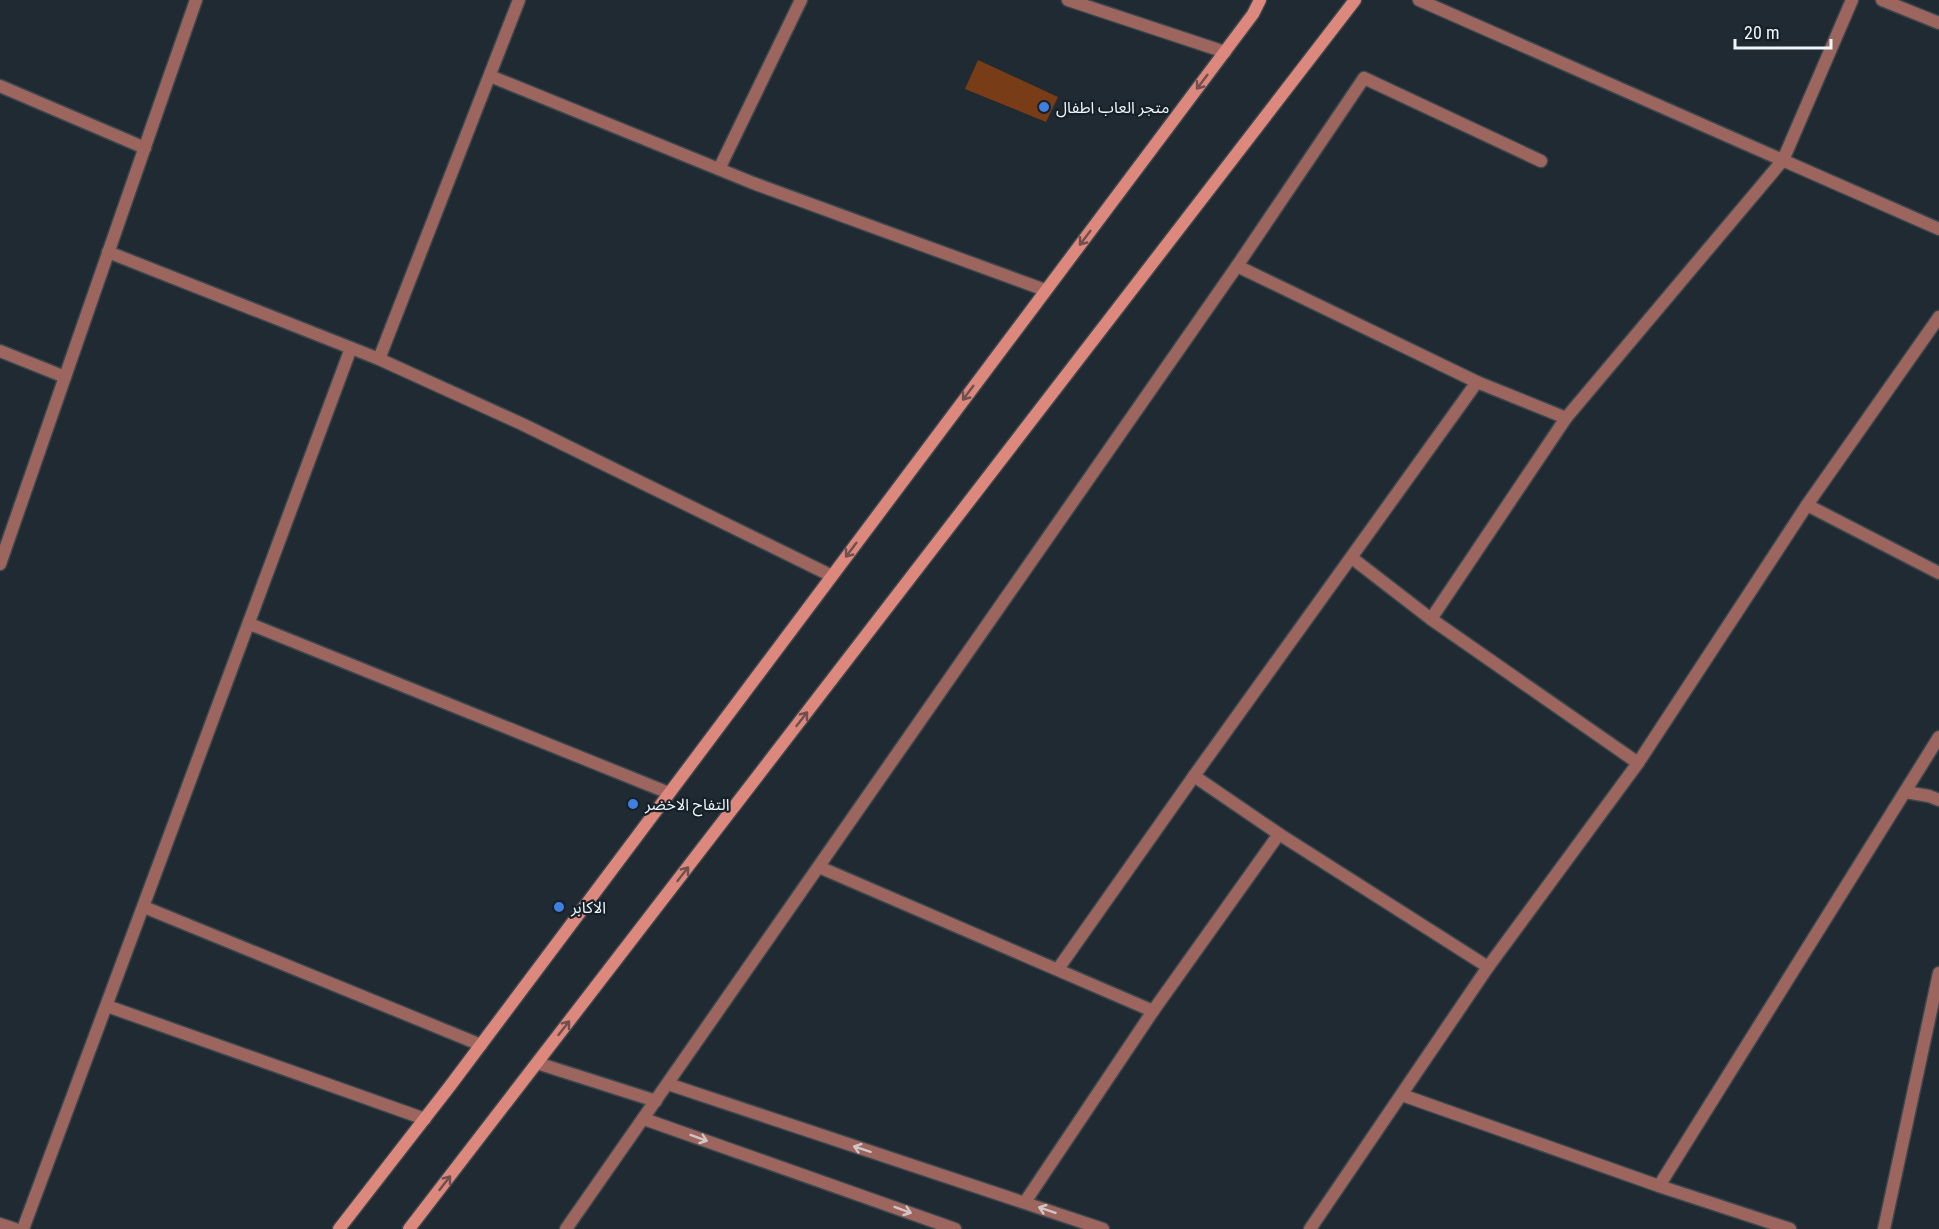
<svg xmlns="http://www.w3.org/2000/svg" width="1939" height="1229" font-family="'Roboto Condensed','Noto Sans Arabic',sans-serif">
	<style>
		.building { fill: #783d17 }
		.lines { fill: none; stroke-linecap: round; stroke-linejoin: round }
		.street-casing { stroke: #3c474e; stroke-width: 15 }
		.secondary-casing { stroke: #3c474e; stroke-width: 15 }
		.street { stroke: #9c665f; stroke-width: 12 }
		.secondary { stroke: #dd887d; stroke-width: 12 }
		.oneway { stroke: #704f4e }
		.oneway2 { stroke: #d2c4c4 }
		.shop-dot { fill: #3f7fe0; stroke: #162028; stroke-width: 2 }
		.labels { text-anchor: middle; stroke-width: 4.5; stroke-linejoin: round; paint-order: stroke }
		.poi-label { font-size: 16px; fill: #eff6fb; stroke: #162028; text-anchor: start }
	</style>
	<rect width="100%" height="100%" fill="#1f2a32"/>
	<!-- building -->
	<polygon class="building" points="978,60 1058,97 1046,122 965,89"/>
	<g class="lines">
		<defs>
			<g id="street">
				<polyline points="1068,0 1225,52"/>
				<polyline points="1419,0 1939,229"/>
				<polyline points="1882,0 1939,23"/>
				<polyline points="490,76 753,183 1045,290"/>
				<polyline points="0,86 145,148"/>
				<polyline points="719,169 801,0"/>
				<polyline points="108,252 379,359 522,424 832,576"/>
				<polyline points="1237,266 1477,382 1566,418"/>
				<polyline points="0,351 65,377"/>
				<polyline points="379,359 519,0"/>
				<polyline points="1807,505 1939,573"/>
				<polyline points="1352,558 1431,619 1638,763"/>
				<polyline points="0,564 196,0"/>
				<polyline points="1431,619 1566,418 1783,160 1852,0"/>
				<polyline points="250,624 669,793"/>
				<polyline points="1194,776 1279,834 1488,967"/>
				<polyline points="1905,792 1929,796 1939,800"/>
				<polyline points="819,867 1153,1011"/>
				<polyline points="144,907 481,1045"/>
				<polyline points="1058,969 1194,776 1477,382"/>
				<polyline points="107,1006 425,1119"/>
				<polyline points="537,1063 656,1101"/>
				<polyline points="668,1084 1103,1229"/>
				<polyline points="1402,1095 1659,1186 1790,1229"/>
				<polyline points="644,1119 955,1229"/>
				<polyline points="1659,1186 1939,737"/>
				<polyline points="1025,1202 1153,1011 1279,834"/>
				<polyline points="0,1224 15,1229"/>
				<polyline points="23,1229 351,348"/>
				<polyline points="566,1229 1237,266 1364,78 1541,161"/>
				<polyline points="1310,1229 1488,967 1638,763 1807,505 1939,317"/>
				<polyline points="1884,1229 1939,973"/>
			</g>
			<g id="secondary">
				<polyline points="339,1229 450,1086 1253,14 1260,0"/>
				<polyline points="409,1229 1355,0"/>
			</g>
		</defs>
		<!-- street casing -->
		<use href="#street" class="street-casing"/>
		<!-- secondary casing -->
		<use href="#secondary" class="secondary-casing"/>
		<!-- street -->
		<use href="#street" class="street"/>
		<!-- secondary -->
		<use href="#secondary" class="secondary"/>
	</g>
	<!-- one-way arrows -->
	<defs><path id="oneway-shaft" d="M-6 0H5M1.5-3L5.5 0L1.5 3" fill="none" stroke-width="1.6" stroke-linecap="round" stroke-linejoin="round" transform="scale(1.5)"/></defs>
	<g class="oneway">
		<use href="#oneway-shaft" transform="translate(1202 82) rotate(127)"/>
		<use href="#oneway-shaft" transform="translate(1085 238) rotate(127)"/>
		<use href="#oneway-shaft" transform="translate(968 393) rotate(127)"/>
		<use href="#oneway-shaft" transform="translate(851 550) rotate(127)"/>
		<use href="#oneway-shaft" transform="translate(802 719) rotate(-52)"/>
		<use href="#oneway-shaft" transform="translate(683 874) rotate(-52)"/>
		<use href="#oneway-shaft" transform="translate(564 1028) rotate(-52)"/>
		<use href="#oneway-shaft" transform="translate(445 1183) rotate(-52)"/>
	</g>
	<g class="oneway2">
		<use href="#oneway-shaft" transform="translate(699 1138) rotate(20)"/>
		<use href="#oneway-shaft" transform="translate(862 1149) rotate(-162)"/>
		<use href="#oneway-shaft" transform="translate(903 1210) rotate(20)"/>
		<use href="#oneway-shaft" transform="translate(1047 1210) rotate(-161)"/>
	</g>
	<!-- markers -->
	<g class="shop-dot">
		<circle cx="1044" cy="107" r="6"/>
		<circle cx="633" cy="804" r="6"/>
		<circle cx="559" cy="907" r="6"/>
	</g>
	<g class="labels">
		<!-- poi labels -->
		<g class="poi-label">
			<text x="1056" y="113">متجر العاب اطفال</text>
			<text x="645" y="810">التفاح الاخضر</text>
			<text x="571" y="913">الاكابر</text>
		</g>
	</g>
	<!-- scale -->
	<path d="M1735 39v9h96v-9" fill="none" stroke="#eff6fb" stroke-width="3"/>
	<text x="1744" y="39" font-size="18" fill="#eff6fb" stroke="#162028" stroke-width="4.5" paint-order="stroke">20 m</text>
</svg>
